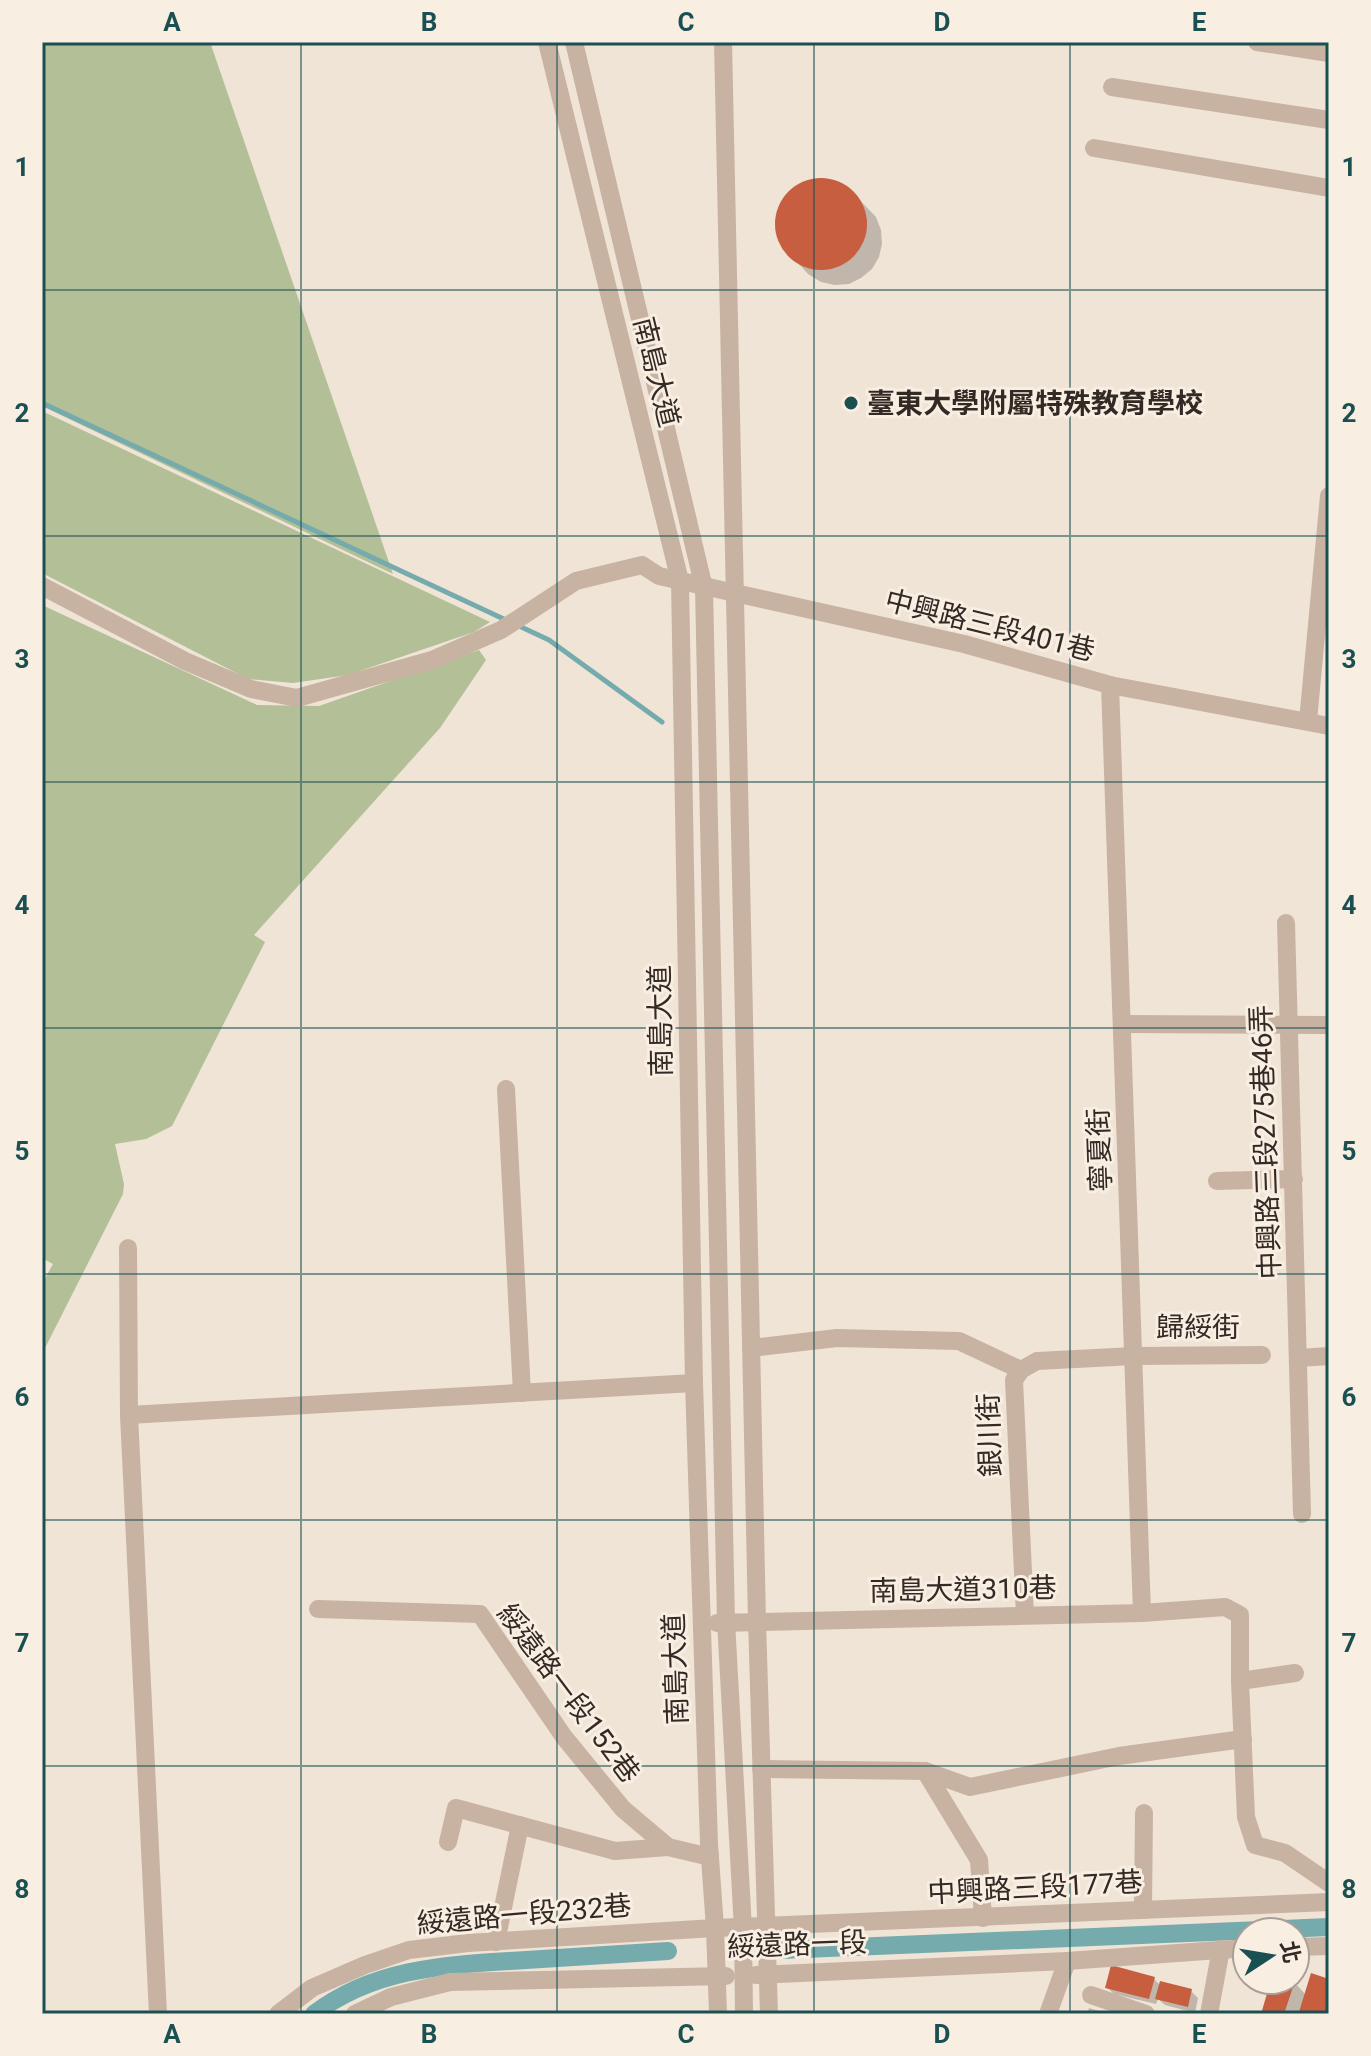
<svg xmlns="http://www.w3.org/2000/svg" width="1371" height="2056" font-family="Roboto,'Noto Sans TC',sans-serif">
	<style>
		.green { fill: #b2bf97 }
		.shadow { fill: #0003 }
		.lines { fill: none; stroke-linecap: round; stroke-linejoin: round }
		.stream { stroke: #75abad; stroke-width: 5 }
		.canal { stroke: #75abad; stroke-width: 18 }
		.building { fill: #c65e3f }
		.minor { stroke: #c8b3a3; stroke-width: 18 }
		.grid { fill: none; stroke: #1b5053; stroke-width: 2; stroke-opacity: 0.55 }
		.poi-dot { fill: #1b5053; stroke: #f8eee2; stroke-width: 3 }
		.labels { text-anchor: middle; stroke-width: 6; stroke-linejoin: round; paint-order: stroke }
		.street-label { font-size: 28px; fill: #332925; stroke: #f8eee2 }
		.poi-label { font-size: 28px; font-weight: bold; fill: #332925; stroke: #f8eee2; text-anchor: start }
		.neatline { fill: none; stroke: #1b5053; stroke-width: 3 }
		.grid-label { font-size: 26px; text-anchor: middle; font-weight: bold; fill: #1b5053 }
	</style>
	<rect width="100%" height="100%" fill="#f0e4d6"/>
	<!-- green -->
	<g class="green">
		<polygon points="42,42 210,42 393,574 42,406"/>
		<polygon points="42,411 490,622 474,632 348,675 293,683 248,679 42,573"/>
		<polygon points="42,605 257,705 319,706 479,650 486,660 440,728 254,935 265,942 172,1126 146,1139 115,1144 124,1184 123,1194 42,1354 42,1284 53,1264 42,1258"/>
	</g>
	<!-- shadow -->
	<g class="shadow">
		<polygon points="821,179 837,182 850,190 876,217 881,230 882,244 879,257 872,269 861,278 849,284 835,285 821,282 808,274 782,245 777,230 777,215 783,200 793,189 806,181"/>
		<polygon points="1154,1979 1161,1986 1191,1991 1198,1998 1195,2013 1165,2005 1158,1999 1156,2004 1114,1994 1107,1987"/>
		<polygon points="1274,1980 1294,1982 1306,1995 1329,1981 1329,2014 1304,2014 1300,2010 1299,2014 1263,2014"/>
		<polygon points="1089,2008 1109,2014 1087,2014"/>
	</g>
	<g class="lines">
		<!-- stream -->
		<g class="stream">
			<polyline points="42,403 508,621"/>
			<polyline points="517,625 549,640 662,722"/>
		</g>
		<!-- canal -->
		<g class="canal">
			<polyline points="781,1950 1329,1927"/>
			<path d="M314 2014C377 1966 451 1965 526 1960 573 1957 621 1954 668 1951"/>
		</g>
	</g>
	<!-- building -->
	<g class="building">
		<circle cx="821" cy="224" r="46"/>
		<polygon points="1111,1965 1155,1977 1149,1999 1105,1988"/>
		<polygon points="1311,1973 1329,1979 1329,2014 1299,2012"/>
		<polygon points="1271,1980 1295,1981 1284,2014 1261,2014"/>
		<polygon points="1160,1981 1192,1989 1188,2007 1155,1999"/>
	</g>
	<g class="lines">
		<!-- minor -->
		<g class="minor">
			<polyline points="547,42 680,581 694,1383 709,1844 715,1928 718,2014"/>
			<polyline points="574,42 704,588 726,1621 743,1929 744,2014"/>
			<polyline points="723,42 757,1621 769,2014"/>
			<polyline points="1257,42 1329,53"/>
			<polyline points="1112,87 1329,120"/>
			<polyline points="1094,148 1329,188"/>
			<polyline points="42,586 185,661 251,689 297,698 432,660 501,630 576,581 642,565 659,576 964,644 1110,685 1329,726"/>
			<polyline points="1110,685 1142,1613"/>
			<polyline points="1308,721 1329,496"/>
			<polyline points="1286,923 1302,1514"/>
			<polyline points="1122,1024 1329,1025"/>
			<polyline points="506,1089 522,1393"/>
			<polyline points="1217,1181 1294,1179"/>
			<polyline points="128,1248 129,1415 158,2014"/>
			<polyline points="751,1348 837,1338 959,1341 1021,1370"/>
			<polyline points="1299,1358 1329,1356"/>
			<polyline points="129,1415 694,1383"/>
			<polyline points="318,1609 480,1614 564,1737 623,1809 668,1847 710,1857"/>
			<polyline points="1025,1615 1014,1380 1021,1370 1037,1361 1134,1356 1262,1355"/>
			<polyline points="717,1623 1142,1613 1225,1607 1240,1615 1240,1681 1246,1817 1255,1845 1285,1853 1329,1883"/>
			<polyline points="1240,1681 1295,1673"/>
			<polyline points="761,1769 925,1771 970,1787 1119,1756 1243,1739"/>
			<polyline points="925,1771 979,1860 983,1918"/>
			<polyline points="448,1842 456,1808 615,1851 668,1847"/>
			<polyline points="1143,1910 1144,1813"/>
			<polyline points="496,1942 520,1825"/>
			<polyline points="1295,1947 1329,1946"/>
			<polyline points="756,1975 1067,1961 1247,1948"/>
			<polyline points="1091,1995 1146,2014"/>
			<polyline points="278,2014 312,1988 365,1965 409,1950 468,1943 715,1928 1329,1902"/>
			<polyline points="355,2014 391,1997 450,1982 726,1976"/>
			<polyline points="1048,2014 1067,1961"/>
			<polyline points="1209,2014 1221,1949"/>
		</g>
	</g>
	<!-- grid -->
	<path class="grid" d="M301 42V2014M557 42V2014M814 42V2014M1070 42V2014M42 290H1329M42 536H1329M42 782H1329M42 1028H1329M42 1274H1329M42 1520H1329M42 1766H1329"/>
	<!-- markers -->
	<circle class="poi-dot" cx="851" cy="403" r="8"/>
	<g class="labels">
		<!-- street labels -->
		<g class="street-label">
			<text transform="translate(657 372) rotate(76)" y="10">南島大道</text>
			<text transform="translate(990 625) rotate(14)" y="10">中興路三段401巷</text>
			<text transform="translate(660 1021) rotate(-91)" y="10">南島大道</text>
			<text transform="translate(1265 1142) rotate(-92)" y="10">中興路三段275巷46弄</text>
			<text transform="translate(1099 1150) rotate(-92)" y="10">寧夏街</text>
			<text x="1198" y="1337">歸綏街</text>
			<text transform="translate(989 1435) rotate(-92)" y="10">銀川街</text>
			<text transform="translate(963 1589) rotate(-1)" y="10">南島大道310巷</text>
			<text transform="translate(675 1669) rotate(-92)" y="10">南島大道</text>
			<text transform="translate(569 1693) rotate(53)" y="10">綏遠路一段152巷</text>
			<text transform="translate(1035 1887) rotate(-3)" y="10">中興路三段177巷</text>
			<text transform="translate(524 1914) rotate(-5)" y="10">綏遠路一段232巷</text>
			<text transform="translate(797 1944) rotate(-2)" y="10">綏遠路一段</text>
		</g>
		<!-- poi labels -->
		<g class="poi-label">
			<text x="867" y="413">臺東大學附屬特殊教育學校</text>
		</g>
	</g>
	<!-- border -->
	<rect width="1371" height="2056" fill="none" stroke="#f8eee2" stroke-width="88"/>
	<!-- north arrow -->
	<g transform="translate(1271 1956) rotate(78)"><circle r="38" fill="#f8eee2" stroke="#a99f96" stroke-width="2"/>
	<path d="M0-6L14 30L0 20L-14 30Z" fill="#1b5053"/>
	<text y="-12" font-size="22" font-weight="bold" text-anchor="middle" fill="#332925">北</text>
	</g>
	<rect x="44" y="44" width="1283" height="1968" class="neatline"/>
	<g class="grid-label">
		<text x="172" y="31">A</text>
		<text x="429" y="31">B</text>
		<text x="686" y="31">C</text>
		<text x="942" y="31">D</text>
		<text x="1199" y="31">E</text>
		<text x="22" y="176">1</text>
		<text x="1349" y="176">1</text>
		<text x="22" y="422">2</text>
		<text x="1349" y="422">2</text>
		<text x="22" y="668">3</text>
		<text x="1349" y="668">3</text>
		<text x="22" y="914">4</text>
		<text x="1349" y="914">4</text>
		<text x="22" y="1160">5</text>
		<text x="1349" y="1160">5</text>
		<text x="22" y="1406">6</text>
		<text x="1349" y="1406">6</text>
		<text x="22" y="1652">7</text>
		<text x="1349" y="1652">7</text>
		<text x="22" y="1898">8</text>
		<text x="1349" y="1898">8</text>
		<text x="172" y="2043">A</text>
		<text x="429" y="2043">B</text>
		<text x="686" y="2043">C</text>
		<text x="942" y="2043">D</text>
		<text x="1199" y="2043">E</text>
	</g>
</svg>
